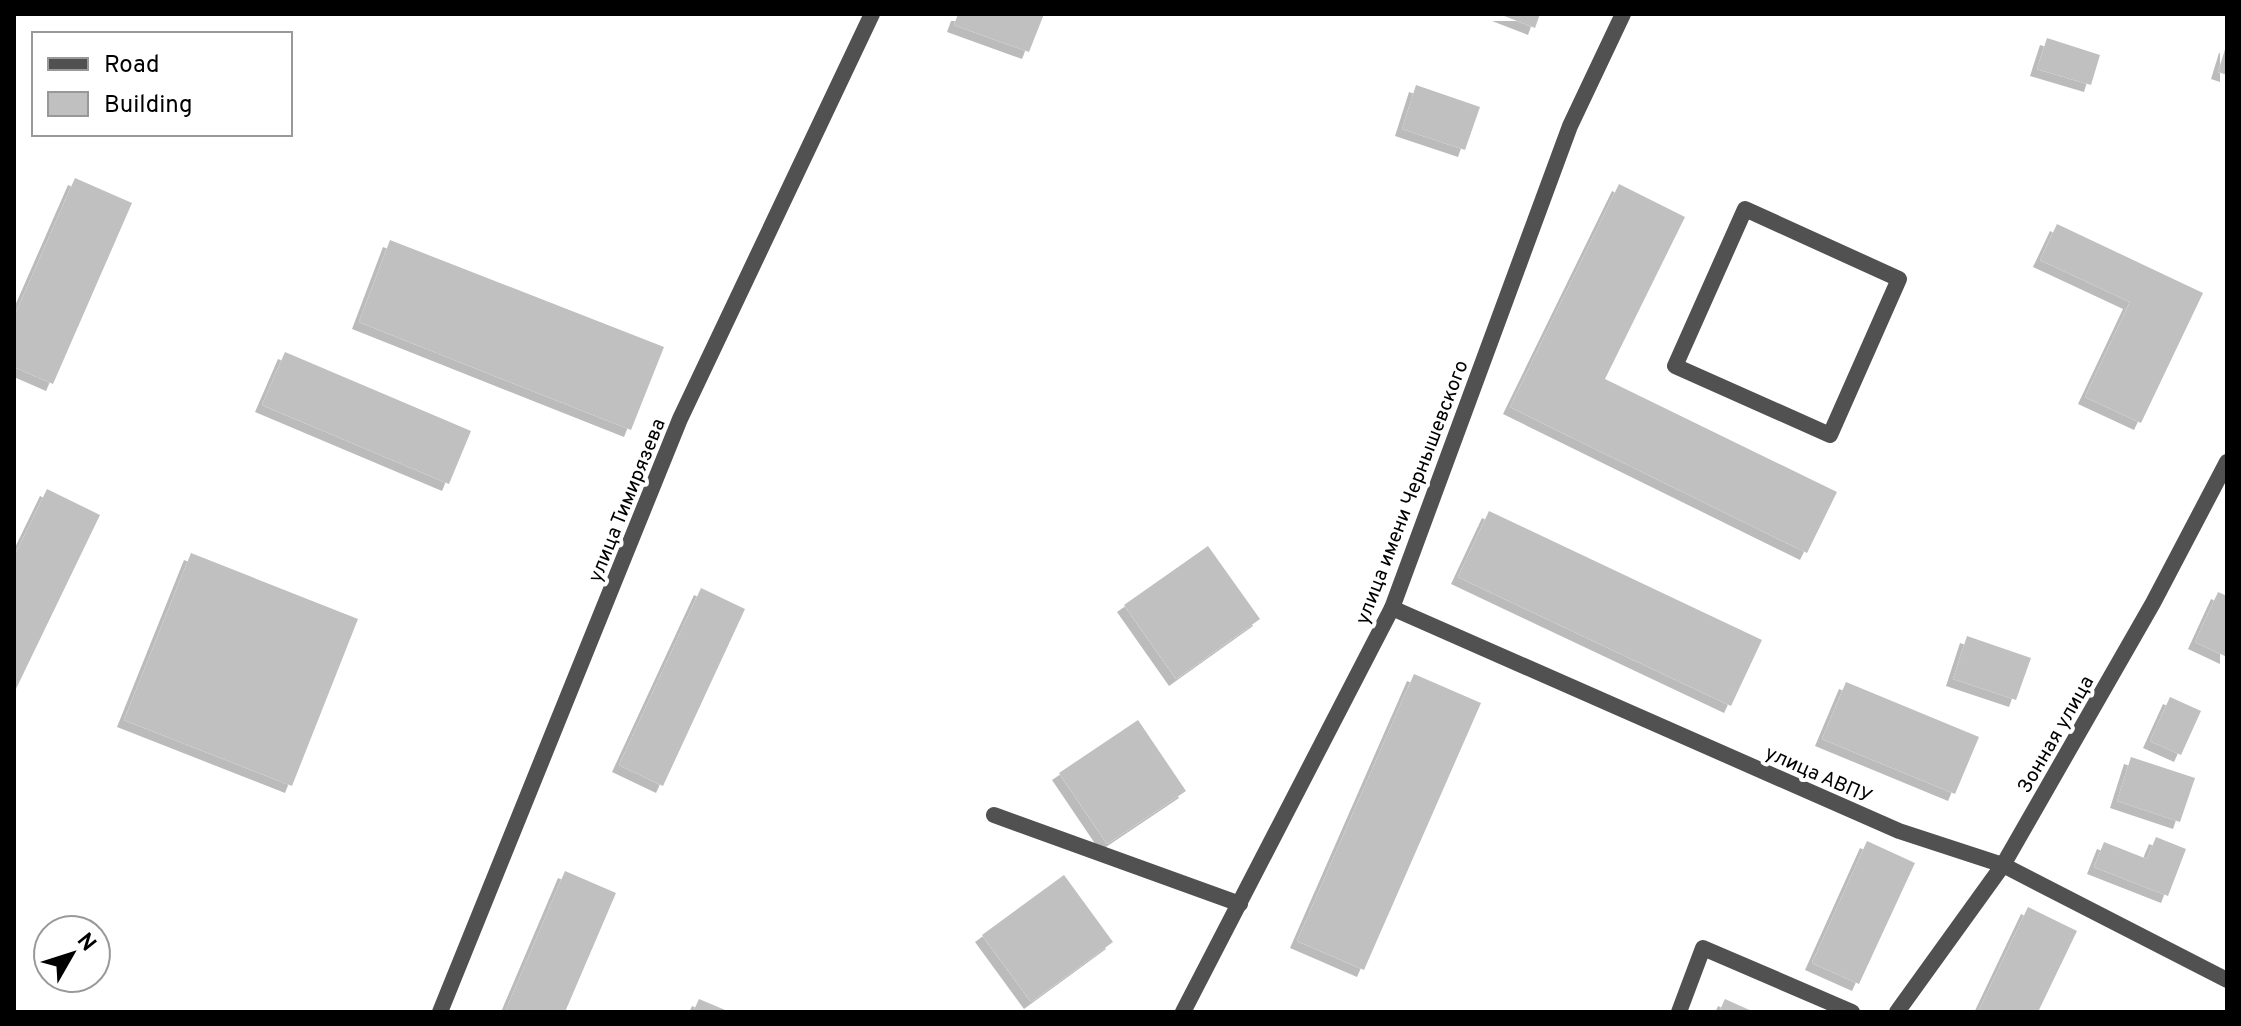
<svg xmlns="http://www.w3.org/2000/svg" width="2241" height="1026" font-family="Overpass,sans-serif">
	<style>
		.building { fill: #c0c0c0; filter: url(#shadow) }
		.lines { fill: none; stroke-linecap: round; stroke-linejoin: round }
		.service { stroke: #515151; stroke-width: 16 }
		.minor { stroke: #515151; stroke-width: 16 }
		.labels { text-anchor: middle; stroke-width: 8; stroke-linejoin: round; paint-order: stroke }
		.street-label { font-size: 20px; fill: #000; stroke: #fff }
	</style>
	<defs>
		<filter id="shadow"><feDropShadow dx="-7" dy="7" stdDeviation="0" flood-color="#0004"/></filter>
	</defs>
	<rect width="100%" height="100%" fill="#fff"/>
	<!-- building -->
	<g class="building">
		<polygon points="958,14 1044,14 1029,52 954,25"/>
		<polygon points="1499,14 1540,14 1535,28"/>
		<polygon points="2047,38 2100,55 2091,85 2037,69"/>
		<polygon points="2226,46 2227,46 2227,75 2218,72"/>
		<polygon points="1416,85 1480,107 1465,150 1402,129"/>
		<polygon points="75,178 132,203 53,384 14,367 14,317"/>
		<polygon points="1619,184 1685,217 1605,379 1837,492 1807,553 1510,407"/>
		<polygon points="2057,224 2203,293 2141,423 2085,397 2130,302 2040,260"/>
		<polygon points="390,240 664,347 631,430 359,322"/>
		<polygon points="285,352 471,431 449,484 262,405"/>
		<polygon points="47,489 100,515 14,693 14,557"/>
		<polygon points="1489,511 1762,640 1731,706 1458,577"/>
		<polygon points="1208,546 1260,619 1176,679 1124,605"/>
		<polygon points="191,553 358,619 292,786 124,720"/>
		<polygon points="701,588 745,609 663,786 619,765"/>
		<polygon points="2218,592 2227,596 2227,657 2195,642"/>
		<polygon points="1967,636 2031,658 2016,700 1953,679"/>
		<polygon points="1414,674 1481,703 1364,970 1297,941"/>
		<polygon points="1846,682 1979,737 1955,794 1822,739"/>
		<polygon points="2170,697 2201,711 2181,755 2150,741"/>
		<polygon points="1138,720 1186,791 1107,844 1059,773"/>
		<polygon points="2131,757 2195,778 2180,822 2117,801"/>
		<polygon points="2156,837 2186,849 2168,896 2094,867 2104,842 2147,859"/>
		<polygon points="1867,841 1915,863 1859,984 1812,963"/>
		<polygon points="565,871 616,893 565,1012 505,1012"/>
		<polygon points="1064,875 1113,942 1031,1002 982,935"/>
		<polygon points="2028,907 2077,931 2038,1012 1978,1012"/>
		<polygon points="699,999 730,1012 693,1012"/>
		<polygon points="1725,999 1754,1012 1719,1012"/>
	</g>
	<g class="lines">
		<!-- service -->
		<g class="service">
			<polygon points="1745,209 1899,279 1830,435 1675,366"/>
			<polyline points="994,815 1240,904"/>
			<polyline points="1679,1012 1703,948 1852,1012"/>
		</g>
		<!-- minor -->
		<g class="minor">
			<polyline points="1392,608 1899,831 2003,865 2227,980"/>
			<polyline points="440,1012 680,419 872,14"/>
			<polyline points="1183,1012 1392,608 1570,126 1623,14"/>
			<polyline points="1897,1012 2003,865 2153,603 2227,462"/>
		</g>
	</g>
	<g class="labels">
		<!-- street labels -->
		<g class="street-label">
			<text transform="translate(1411 492) rotate(-69)" y="7">улица имени Чернышевского</text>
			<text transform="translate(626 500) rotate(-68)" y="7">улица Тимирязева</text>
			<text transform="translate(2055 734) rotate(-60)" y="7">Зонная улица</text>
			<text transform="translate(1819 774) rotate(24)" y="7">улица АВПУ</text>
		</g>
	</g>
	<!-- border -->
	<rect width="2241" height="1026" fill="none" stroke="#000000" stroke-width="32"/>
	<!-- legend -->
	<rect x="32" y="32" width="260" height="104" fill="#ffffff" stroke="#999999" stroke-width="2"/>
	<rect x="48" y="58" width="40" height="12" fill="#515151" stroke="#999999" stroke-width="2"/>
	<text x="104" y="72" font-size="24" fill="#000000">Road</text>
	<rect x="48" y="92" width="40" height="24" fill="#c0c0c0" stroke="#999999" stroke-width="2"/>
	<text x="104" y="112" font-size="24" fill="#000000">Building</text>
	<!-- north arrow -->
	<g transform="translate(72 954) rotate(51)"><circle r="38" fill="#ffffff" stroke="#999999" stroke-width="2"/>
	<path d="M0-6L14 30L0 20L-14 30Z" fill="#000000"/>
	<text y="-12" font-size="22" font-weight="bold" text-anchor="middle" fill="#000000">N</text>
	</g>
</svg>
